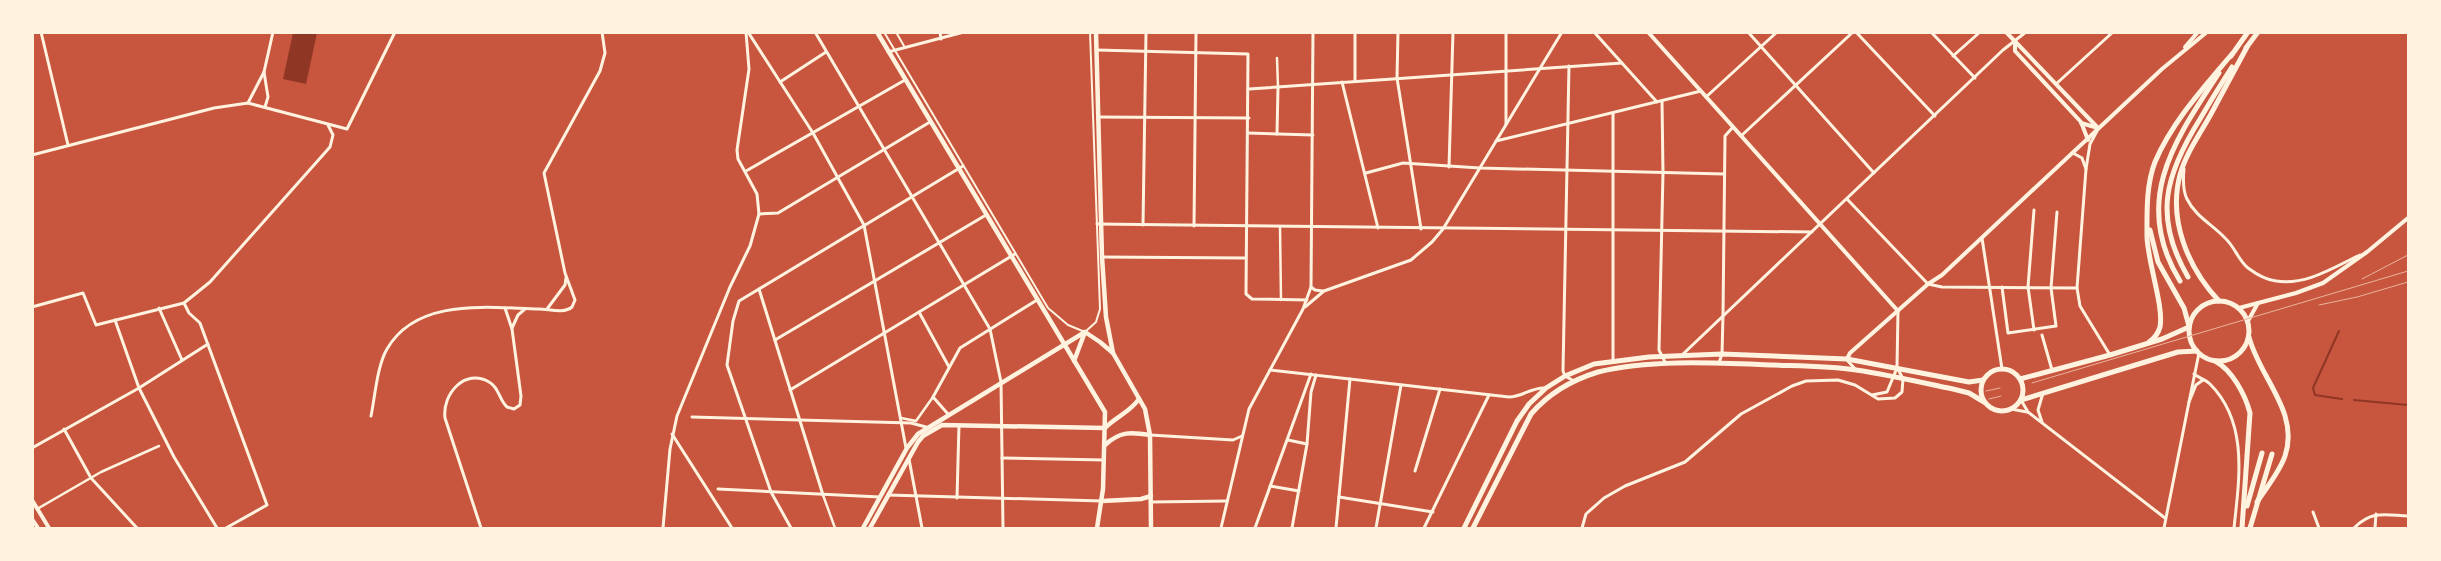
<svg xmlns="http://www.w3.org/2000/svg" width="2441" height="561" font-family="Rubik,sans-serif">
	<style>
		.water { fill: #8f3625 }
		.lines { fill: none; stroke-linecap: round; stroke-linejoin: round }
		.stream { stroke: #8f3625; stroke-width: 2 }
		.service { stroke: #fff3e0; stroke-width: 2 }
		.pedestrian { stroke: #fff3e0; stroke-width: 2.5 }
		.minor { stroke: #fff3e0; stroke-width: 3 }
		.tertiary { stroke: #fff3e0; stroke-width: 4 }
		.secondary { stroke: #fff3e0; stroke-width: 4.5 }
		.primary { stroke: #fff3e0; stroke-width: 5 }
		.tram { stroke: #e9b49f; stroke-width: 1 }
	</style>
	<rect width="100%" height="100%" fill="#c8553d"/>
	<!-- water -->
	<polygon class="water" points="293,33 317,33 306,84 283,79"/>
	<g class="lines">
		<!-- stream -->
		<g class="stream">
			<polyline points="2339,331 2313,388 2315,395 2342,399"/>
			<polyline points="2354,400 2408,405"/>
		</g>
		<!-- service -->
		<g class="service">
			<polyline points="884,32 1048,308 1068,325 1085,332 1096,322 1100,309 1090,32"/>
			<polyline points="896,32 904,46"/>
		</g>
		<!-- pedestrian -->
		<g class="pedestrian">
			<polyline points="1277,58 1278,87"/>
			<polyline points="1280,227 1281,300"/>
			<polyline points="901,418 916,421 933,397"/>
			<polyline points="823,495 835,528"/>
			<polyline points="37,509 101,472 159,446"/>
		</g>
		<!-- minor -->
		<g class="minor">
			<polyline points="41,32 68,145"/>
			<polyline points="748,32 813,133 864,225 906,448"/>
			<polyline points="815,32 990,329 1001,382 1003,528"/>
			<polyline points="940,32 941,39"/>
			<polyline points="1398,32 1397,78 1421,229"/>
			<polyline points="1594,32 1657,102"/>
			<polyline points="1748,32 1874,173"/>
			<polyline points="1856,32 1935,116"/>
			<polyline points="1931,32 1975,78"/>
			<polyline points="1097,50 1248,54 1246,294 1252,299 1307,300"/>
			<polyline points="888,52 964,32"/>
			<polyline points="1953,56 1980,32"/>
			<polyline points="1569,66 1563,371 1565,376 1574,381"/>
			<polyline points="264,72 268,97 265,107"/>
			<polyline points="1355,81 1355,32"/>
			<polyline points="780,82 826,52"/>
			<polyline points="1342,82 1378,228"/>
			<polyline points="2056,84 2113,32"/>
			<polyline points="1249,89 1622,63"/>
			<polyline points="1706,97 1777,32"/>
			<polyline points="1662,101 1663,173 1659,350 1666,364"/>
			<polyline points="248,103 264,72 273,32"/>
			<polyline points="1613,113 1613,360"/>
			<polyline points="1098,117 1249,118"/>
			<polyline points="1506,124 1506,32"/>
			<polyline points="2097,131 2090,144 2086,169 2077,288 2080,306 2110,355"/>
			<polyline points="1248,133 1313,135"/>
			<polyline points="1277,134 1278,87"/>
			<polyline points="1741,136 1853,32"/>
			<polyline points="1496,141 1701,91"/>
			<polyline points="2073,153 2082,158 2086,169"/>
			<polyline points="32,155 214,108 248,103 347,129 395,32"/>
			<polyline points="1449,167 1453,32"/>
			<path d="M2184 169C2183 179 2183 191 2187 199 2195 216 2213 225 2225 238 2235 247 2238 260 2248 268 2256 274 2267 280 2276 281 2306 286 2334 267 2360 255"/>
			<polyline points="746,171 905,80"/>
			<polyline points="1366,173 1403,163 1480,168 1724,174"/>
			<polyline points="1847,199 1928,284 1942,287 2077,288"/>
			<polyline points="2034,210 2028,287 2034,330"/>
			<polyline points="759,214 778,213 930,122"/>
			<polyline points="1097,224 1812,232"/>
			<polyline points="1143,225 1146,32"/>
			<polyline points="1194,226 1196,32"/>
			<polyline points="1982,238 2002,369"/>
			<polyline points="1102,257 1245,258"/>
			<polyline points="1311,287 1315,290 1323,291"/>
			<polyline points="2002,287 2008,333 2056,326 2051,288 2057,212"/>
			<polyline points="759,289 823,495"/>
			<polyline points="184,303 189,313 200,323 267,505 226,528"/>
			<polyline points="32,307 83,293 96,325 184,303 210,282 330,147 333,135 328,125"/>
			<polyline points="1305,307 1324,291 1411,260 1432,242 1443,229 1562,32"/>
			<polyline points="159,308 182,360"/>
			<polyline points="547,309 565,285 566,278"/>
			<polyline points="919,312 949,367"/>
			<polyline points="115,320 139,388 174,457 217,528"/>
			<polyline points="512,328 518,315 525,309"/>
			<polyline points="2042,335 2052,370"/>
			<polyline points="775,340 986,215"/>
			<polyline points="2199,353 2189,402 2196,385 2203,380"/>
			<polyline points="1682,355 2003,50 2026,32"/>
			<polyline points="1847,360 1856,370"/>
			<polyline points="1719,363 1722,354 1723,315 1725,136 1733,127"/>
			<path d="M1270 370 1509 397C1522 397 1532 387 1545 388"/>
			<path d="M2194 374C2199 378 2206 380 2210 384 2249 423 2239 480 2234 528"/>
			<polyline points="790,390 1015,254"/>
			<polyline points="1872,395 1887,392 1897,368"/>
			<polyline points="2021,400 2028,412 2165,518"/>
			<polyline points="2011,409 2027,412"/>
			<polyline points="948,414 933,397 960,348 1037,300"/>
			<path d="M371 416C375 397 377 366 387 349 417 297 489 308 539 309 549 309 564 314 572 307L575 300 565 273 544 173 600 71 605 53 602 32"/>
			<polyline points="692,417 911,423 926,427"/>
			<polyline points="2042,422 2038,410 2043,393"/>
			<polyline points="64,429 91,478 137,528"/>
			<polyline points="672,434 732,528"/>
			<polyline points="1150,435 1233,440 1242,436"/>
			<polyline points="1288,440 1307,444"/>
			<polyline points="32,448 139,388 208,344"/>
			<polyline points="1002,458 1104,460"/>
			<polyline points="909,459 922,528"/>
			<polyline points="1415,471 1440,389"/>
			<polyline points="1270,486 1299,491"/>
			<polyline points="718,489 880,497"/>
			<polyline points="888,495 1102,501"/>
			<polyline points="1339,497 1433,512"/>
			<polyline points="957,498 959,425"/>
			<polyline points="1151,502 1227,501"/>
			<polyline points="2313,512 2319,528"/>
			<path d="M481 528 445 418C442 394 465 368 489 382 499 387 499 400 507 407L514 409 520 405 521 396 512 329 505 308"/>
			<polyline points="663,528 670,449 677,416 730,287 750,246 759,214 757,194 738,159 737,150 749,69 746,32"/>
			<polyline points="791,528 771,492 727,365 733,321 739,301 963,166"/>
			<polyline points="1221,528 1249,409 1303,309 1311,287 1313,32"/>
			<polyline points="1255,528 1311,374"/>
			<polyline points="1292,528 1307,444 1311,392 1316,375"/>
			<polyline points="1336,528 1350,379"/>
			<polyline points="1376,528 1401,385"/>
			<polyline points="1424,528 1489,395"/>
			<polyline points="1582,528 1586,514 1604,498 1625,486 1685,462 1741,414 1792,386 1806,381 1838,380 1855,385 1878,399 1895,398 1902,392 1903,379 1897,367 1898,311"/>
			<polyline points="2164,528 2189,402"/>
			<path d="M2354 528C2372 510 2385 515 2408 516"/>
			<polyline points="2375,528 2376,514"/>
		</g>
		<!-- tertiary -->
		<g class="tertiary">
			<polyline points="1648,32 1898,311"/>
			<polyline points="2006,32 2098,128"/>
			<polyline points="2015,41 2015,51 2081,122 2088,140"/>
			<polyline points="2185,47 2198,32"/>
			<polyline points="2081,123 2098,128"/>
			<polyline points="2239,308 2296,293 2323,283 2367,252 2408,218"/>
			<polyline points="2248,321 2258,303"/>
			<polyline points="1847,359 1850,353 1928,284 1942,275 2162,69 2207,32"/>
			<polyline points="32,500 49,528"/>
			<polyline points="32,519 38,528"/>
		</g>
		<!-- secondary -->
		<g class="secondary">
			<polyline points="877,32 1105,412 1103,489 1097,528"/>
			<polyline points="1096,32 1102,257 1106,317 1113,353"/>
			<polyline points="1085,332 1100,342 1113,353 1145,409 1150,435 1151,528"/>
			<polyline points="1074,361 1085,332"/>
			<path d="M1105 445C1120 431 1131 432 1150 435"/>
			<polyline points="1102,501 1141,499 1151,496"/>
			<polyline points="863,528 907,448 918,434 1085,332"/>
			<path d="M870 528 918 442 923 436 942 425 1105 428C1116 417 1130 412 1139 399"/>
		</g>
		<!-- primary -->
		<g class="primary">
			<polyline points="2246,48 2258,32"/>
			<polyline points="2231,56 2248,32"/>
			<polyline points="2150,230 2158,262 2184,308 2189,326"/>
			<path d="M2188 277C2153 217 2165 175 2200 119 2210 102 2221 84 2232 67"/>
			<path d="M2180 281C2131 201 2175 140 2219 73"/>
			<circle cx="2219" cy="331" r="30"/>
			<path d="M2219 301C2188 268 2168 220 2180 175 2186 153 2200 134 2211 114 2223 92 2235 69 2247 47"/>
			<path d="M2249 337C2259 377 2300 412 2285 456 2279 473 2266 488 2257 502"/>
			<path d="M2149 342C2155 338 2158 334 2160 327 2164 307 2148 263 2147 237 2147 213 2146 185 2155 162 2172 122 2204 87 2232 54"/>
			<path d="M2215 361C2232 370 2245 394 2250 413L2242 528"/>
			<circle cx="2002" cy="390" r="21"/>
			<polyline points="2020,379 2110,355 2162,339 2189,327"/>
			<polyline points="2021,400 2178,352 2197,351"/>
			<polyline points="2247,506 2262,453"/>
			<polyline points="1464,528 1517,421 1529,404 1546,388 1565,376 1594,364 1649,357 1722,354 1847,359 1969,382 1983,380"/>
			<path d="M1473 528 1531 414C1549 393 1572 380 1598 372 1650 359 1719 363 1773 365 1801 366 1829 366 1856 370 1890 375 1924 383 1957 390L1969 393 1984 402"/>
			<polyline points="2250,528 2272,454"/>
		</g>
		<!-- tram -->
		<g class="tram">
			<polyline points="2362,279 2408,255"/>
			<polyline points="2319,305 2357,297 2408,282"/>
			<polyline points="2032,383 2408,271"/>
			<polyline points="1986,391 2000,388"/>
			<polyline points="1989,399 2001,396"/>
		</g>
	</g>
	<!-- border -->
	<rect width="2441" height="561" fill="none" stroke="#fff3e0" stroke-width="68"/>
</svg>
